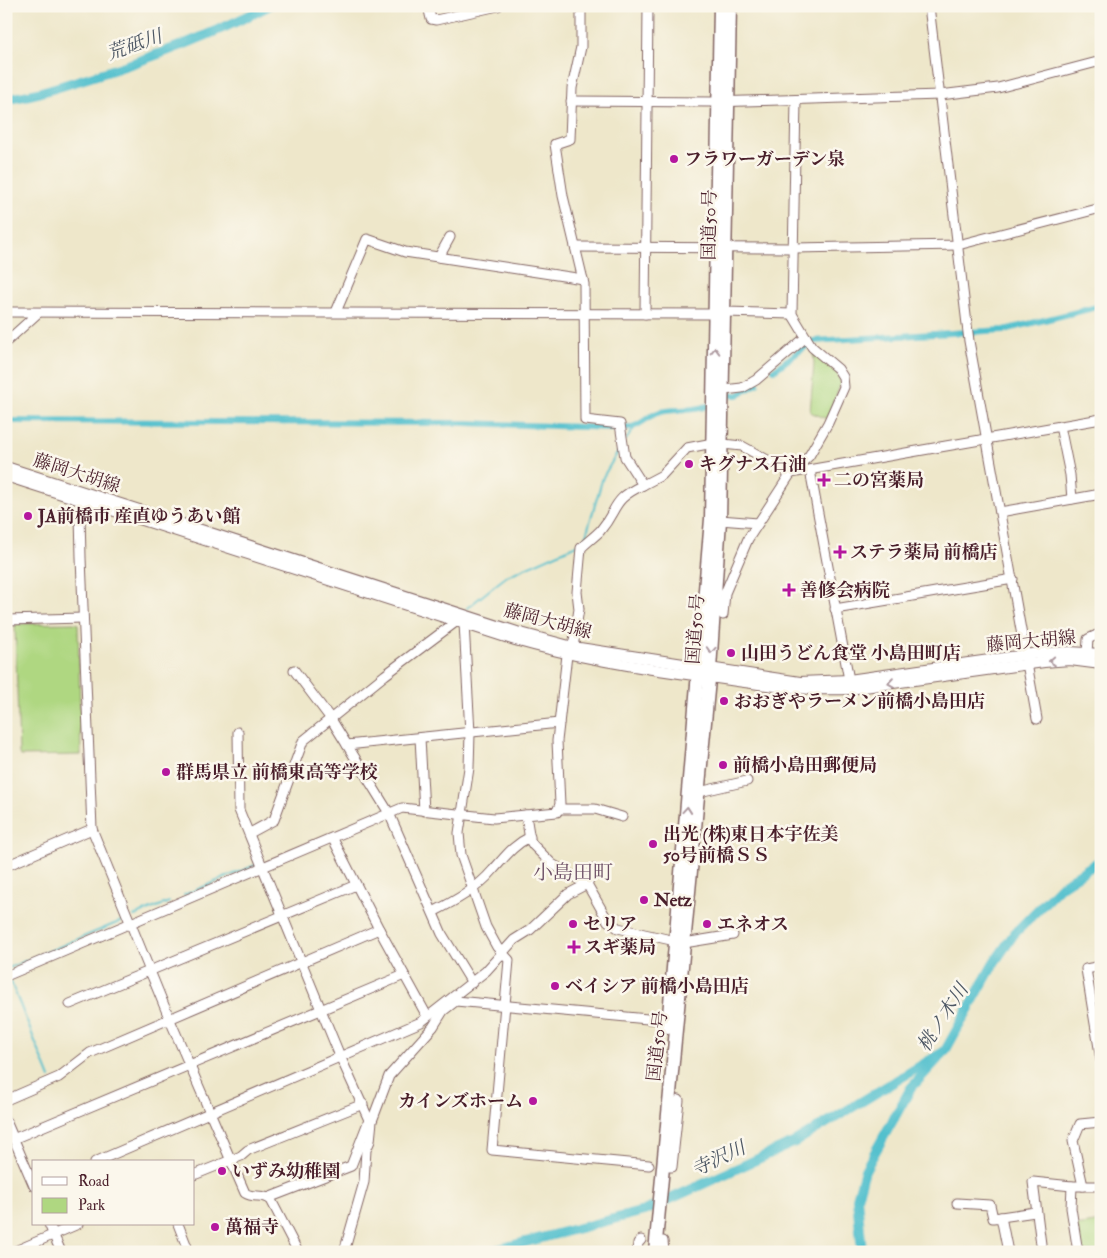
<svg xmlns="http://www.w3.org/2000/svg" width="1107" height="1258" font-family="'IM FELL Double Pica','Noto Serif JP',serif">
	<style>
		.green { fill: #afd781; stroke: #7c7b56 }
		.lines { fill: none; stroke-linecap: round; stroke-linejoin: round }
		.stream { stroke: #53c0cd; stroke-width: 2 }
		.canal { stroke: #53c0cd; stroke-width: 6 }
		.river { stroke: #53c0cd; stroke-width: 10 }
		.minor-casing { stroke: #836563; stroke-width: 11 }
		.major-casing { stroke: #836563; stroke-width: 12 }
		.highway-casing { stroke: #836563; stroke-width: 15 }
		.minor { stroke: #fff; stroke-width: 9 }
		.major { stroke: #fff; stroke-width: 10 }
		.highway { stroke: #fff; stroke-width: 12 }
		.oneway { stroke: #ae9aa0 }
		.poi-dot { fill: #b5179e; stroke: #fbf7ec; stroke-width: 2 }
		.labels { text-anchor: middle; stroke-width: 5; stroke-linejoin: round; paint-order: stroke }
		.poi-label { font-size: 18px; font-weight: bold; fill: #4a1f2b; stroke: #fbf7ec; text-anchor: start }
		.street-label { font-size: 18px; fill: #4a1f2b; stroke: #fbf7ec }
		.water-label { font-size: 19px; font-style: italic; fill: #4d5764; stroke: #fbf7ec }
		.quarter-label { font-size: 20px; fill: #6c4e65; stroke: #fbf7ec }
	</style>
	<rect width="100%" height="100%" fill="#fbf7ec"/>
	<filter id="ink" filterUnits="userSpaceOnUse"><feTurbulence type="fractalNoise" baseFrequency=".02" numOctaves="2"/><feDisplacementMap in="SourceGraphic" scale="10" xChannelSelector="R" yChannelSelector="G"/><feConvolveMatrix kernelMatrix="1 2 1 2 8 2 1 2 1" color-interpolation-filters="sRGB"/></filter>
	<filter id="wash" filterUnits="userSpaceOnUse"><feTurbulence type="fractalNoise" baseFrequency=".0096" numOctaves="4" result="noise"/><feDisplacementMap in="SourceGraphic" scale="20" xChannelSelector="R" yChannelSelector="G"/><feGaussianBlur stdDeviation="1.12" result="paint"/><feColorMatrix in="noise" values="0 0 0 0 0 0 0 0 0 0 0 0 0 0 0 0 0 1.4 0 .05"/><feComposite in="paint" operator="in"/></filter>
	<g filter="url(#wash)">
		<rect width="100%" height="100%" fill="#eee7ca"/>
		<!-- green -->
		<g class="green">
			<polygon points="813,353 837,373 841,383 827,419 810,412 814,363"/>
			<polygon points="74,623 78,624 81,755 21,756 19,754 15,624"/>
			<polygon points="1101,1222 1101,1252 1080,1252 1076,1226"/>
		</g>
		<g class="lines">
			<!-- stream -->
			<g class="stream">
				<polyline points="626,440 636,426"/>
				<polyline points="585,539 603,477 619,450"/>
				<polyline points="467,608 507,576 579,544"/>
				<polyline points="184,895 258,864"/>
				<polyline points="134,916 169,902"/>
				<polyline points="6,969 124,920"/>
				<polyline points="10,980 50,1078"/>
			</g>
			<!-- canal -->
			<g class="canal">
				<polyline points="774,370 813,341 1004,330 1101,306"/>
				<polyline points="731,395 738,395 757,384"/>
				<polyline points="9,421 464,423 616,428"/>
				<path d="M625 428C639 428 645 418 657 413 673 407 691 413 707 406"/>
			</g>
			<!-- river -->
			<g class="river">
				<path d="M6 99C33 96 58 87 84 79 147 60 209 37 268 6"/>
				<polyline points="488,1252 644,1211 795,1142 945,1051"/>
				<polyline points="862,1252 857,1198 865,1170 911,1088 945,1051 994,963 1014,934 1061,886 1101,860"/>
			</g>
		</g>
	</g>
	<g filter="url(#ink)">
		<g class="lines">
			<defs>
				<g id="minor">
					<polyline points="428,6 431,19 436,20 498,6"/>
					<polyline points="581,6 581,47 572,88 570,139 555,144 563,196 584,284 585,420 620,424 625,457 643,485 662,475 687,448 713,443 742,446 791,473 1101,419"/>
					<polyline points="929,6 969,341 1037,719"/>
					<polyline points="571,101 713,102 940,95 998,88 1101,61"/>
					<polyline points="575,247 794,248 958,245 1101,208"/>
					<polyline points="439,257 450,237"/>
					<polyline points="6,312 715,314"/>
					<polyline points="336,312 367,239 405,252 583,279"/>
					<polyline points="726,312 792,314"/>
					<polyline points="645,314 648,6"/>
					<polyline points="6,342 38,313"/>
					<polyline points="724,390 742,388 756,380 806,337"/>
					<polyline points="1060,426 1070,475 1072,499"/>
					<polyline points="810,470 849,680"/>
					<path d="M85 494 80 514 81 558 92 829 170 1020 245 1193C254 1199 263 1193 271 1200L298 1252"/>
					<polyline points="1000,512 1101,494"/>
					<polyline points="720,520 758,523"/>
					<polyline points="835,609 1013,579"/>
					<polyline points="723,615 725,593 748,539 791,473 809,456 828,423 844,387 843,377 838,369 812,347 792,314 796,100"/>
					<polyline points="6,620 83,618"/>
					<polyline points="464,623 470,733 469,768 459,833 461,855 486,927 497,947 509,960 492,1150 649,1165"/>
					<polyline points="1087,653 1088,639 1101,633"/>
					<polyline points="294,670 331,719 389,813 442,934 472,983"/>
					<polyline points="238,732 239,810 340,1056 369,1120 351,1166 268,1198"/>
					<polyline points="420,738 424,811"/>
					<polyline points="347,745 559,723"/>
					<polyline points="699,792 747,781"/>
					<polyline points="558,809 595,809 622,817"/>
					<polyline points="526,815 530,840 533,845 552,864 587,884 608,921 618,928 684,943 733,935"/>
					<polyline points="250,833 274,820 303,741 385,675 457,621"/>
					<polyline points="333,839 379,929 427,1016"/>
					<polyline points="6,866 92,829"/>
					<path d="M433 912C455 901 477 889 493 870 505 857 513 845 530 837"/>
					<polyline points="1101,966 1086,969 1101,1060"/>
					<path d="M6 976 402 808 494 818 557 812 560 804 557 741 567 655 573 647 579 609 577 592 581 548C587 542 594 537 600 531 619 508 611 500 643 485"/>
					<polyline points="70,1004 356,885"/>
					<polyline points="6,1100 59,1077 90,1053 379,929"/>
					<polyline points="6,1121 34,1186"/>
					<polyline points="13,1139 404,975"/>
					<polyline points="95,1162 421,1022 486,971 514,940 530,930 568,894 587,884 594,869"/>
					<polyline points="669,1167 672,1167 679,1100"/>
					<polyline points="194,1175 241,1156 248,1150 363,1104"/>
					<polyline points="1072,1186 1071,1208 1078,1252"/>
					<polyline points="1083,1186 1073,1141 1080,1124 1101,1122"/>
					<polyline points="957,1203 990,1205 993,1218 1001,1217 1008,1252"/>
					<polyline points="1001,1217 1035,1212"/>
					<polyline points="49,1224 61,1252"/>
					<polyline points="178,1224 189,1252"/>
					<polyline points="663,1241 664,1252"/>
					<polyline points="13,1252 78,1224"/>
					<polyline points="344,1252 364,1182 366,1150 370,1141 372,1121 389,1076 433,1027 443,1011 456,1001 669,1021"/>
					<polyline points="637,1252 638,1243 641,1240"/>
					<polyline points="1042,1252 1033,1182 1072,1186 1101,1186"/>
				</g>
				<g id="major">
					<polyline points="6,467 517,632 573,647 800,682 849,680 1039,653 1070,652 1101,654"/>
					<path d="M6 476 515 640C578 658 644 669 709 677 756 684 802 691 850 689L1044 662 1070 660 1101 664"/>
				</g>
				<g id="highway">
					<polyline points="668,1027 711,519 720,6"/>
					<polyline points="655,1252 710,669 720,520 730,6"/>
				</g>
			</defs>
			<!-- minor casing -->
			<use href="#minor" class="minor-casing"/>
			<!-- major casing -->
			<use href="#major" class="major-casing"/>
			<!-- highway casing -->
			<use href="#highway" class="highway-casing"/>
			<!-- minor -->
			<use href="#minor" class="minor"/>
			<!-- major -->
			<use href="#major" class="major"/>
			<!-- highway -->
			<use href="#highway" class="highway"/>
		</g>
		<!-- one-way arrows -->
		<defs><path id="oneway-chevron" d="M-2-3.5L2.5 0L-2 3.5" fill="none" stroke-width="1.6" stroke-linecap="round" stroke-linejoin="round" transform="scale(1.25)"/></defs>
		<g class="oneway">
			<use href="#oneway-chevron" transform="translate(715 351) rotate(-89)"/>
			<use href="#oneway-chevron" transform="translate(711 650) rotate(94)"/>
			<use href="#oneway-chevron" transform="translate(1052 661) rotate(176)"/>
			<use href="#oneway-chevron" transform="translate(891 683) rotate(172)"/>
			<use href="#oneway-chevron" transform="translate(687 810) rotate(-85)"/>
		</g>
	</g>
	<!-- markers -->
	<g class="poi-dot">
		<circle cx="674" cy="159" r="5"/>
		<circle cx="689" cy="464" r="5"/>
		<path d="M821.5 472.5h5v5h5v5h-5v5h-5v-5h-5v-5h5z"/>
		<circle cx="28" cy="516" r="5"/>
		<path d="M837.5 544.5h5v5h5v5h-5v5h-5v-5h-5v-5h5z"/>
		<path d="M786.5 582.5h5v5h5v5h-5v5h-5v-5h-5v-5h5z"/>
		<circle cx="731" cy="653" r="5"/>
		<circle cx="724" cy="701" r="5"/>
		<circle cx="723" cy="765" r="5"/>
		<circle cx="166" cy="772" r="5"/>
		<circle cx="653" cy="844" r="5"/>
		<circle cx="644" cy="900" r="5"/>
		<circle cx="573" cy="924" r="5"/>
		<circle cx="707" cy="924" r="5"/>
		<path d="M571.5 939.5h5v5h5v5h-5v5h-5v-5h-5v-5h5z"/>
		<circle cx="555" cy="986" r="5"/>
		<circle cx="533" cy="1101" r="5"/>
		<circle cx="222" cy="1171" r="5"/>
		<circle cx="215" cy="1227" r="5"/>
	</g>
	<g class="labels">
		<!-- poi labels -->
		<g class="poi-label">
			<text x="684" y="165">フラワーガーデン泉</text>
			<text x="699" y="470">キグナス石油</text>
			<text x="834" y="486">二の宮薬局</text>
			<text x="38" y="522">JA前橋市 産直ゆうあい館</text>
			<text x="850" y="558">ステラ薬局 前橋店</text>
			<text x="800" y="596">善修会病院</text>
			<text x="741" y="659">山田うどん食堂 小島田町店</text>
			<text x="734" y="707">おおぎやラーメン前橋小島田店</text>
			<text x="733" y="771">前橋小島田郵便局</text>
			<text x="176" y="778">群馬県立 前橋東高等学校</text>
			<text x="663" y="840">出光 (株)東日本宇佐美<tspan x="663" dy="21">50号前橋ＳＳ</tspan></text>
			<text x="654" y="906">Netz</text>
			<text x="583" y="930">セリア</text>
			<text x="717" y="930">エネオス</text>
			<text x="584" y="953">スギ薬局</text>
			<text x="565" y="992">ベイシア 前橋小島田店</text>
			<text x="523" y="1107" text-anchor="end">カインズホーム</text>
			<text x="232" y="1177">いずみ幼稚園</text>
			<text x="225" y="1233">萬福寺</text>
		</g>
		<!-- street labels -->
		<g class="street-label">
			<text transform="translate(709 225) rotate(-89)" y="6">国道50号</text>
			<text transform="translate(77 473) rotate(18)" y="6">藤岡大胡線</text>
			<text transform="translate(548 621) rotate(15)" y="6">藤岡大胡線</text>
			<text transform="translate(695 629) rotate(-86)" y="6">国道50号</text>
			<text transform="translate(1031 641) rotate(-5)" y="6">藤岡大胡線</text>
			<text transform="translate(657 1046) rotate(-84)" y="6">国道50号</text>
		</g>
		<!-- water labels -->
		<g class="water-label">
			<text transform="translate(134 44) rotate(-19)" y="7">荒砥川</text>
			<text transform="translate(942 1017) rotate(-57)" y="7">桃ノ木川</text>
			<text transform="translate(718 1158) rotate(-25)" y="7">寺沢川</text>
		</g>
		<!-- quarter labels -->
		<g class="quarter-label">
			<text x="573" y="879">小島田町</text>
		</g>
	</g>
	<!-- margin -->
	<rect width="1107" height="1258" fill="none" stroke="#fbf7ec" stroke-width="25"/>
	<!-- legend -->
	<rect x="32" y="1160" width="162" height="65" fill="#fbf7ec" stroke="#b4a19f"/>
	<rect x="42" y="1177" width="25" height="8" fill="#ffffff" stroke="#b4a19f"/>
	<text x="78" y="1186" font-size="15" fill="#4a1f2b">Road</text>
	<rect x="42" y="1198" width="25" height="15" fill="#afd781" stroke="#b4a19f"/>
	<text x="78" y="1210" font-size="15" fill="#4a1f2b">Park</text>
</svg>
